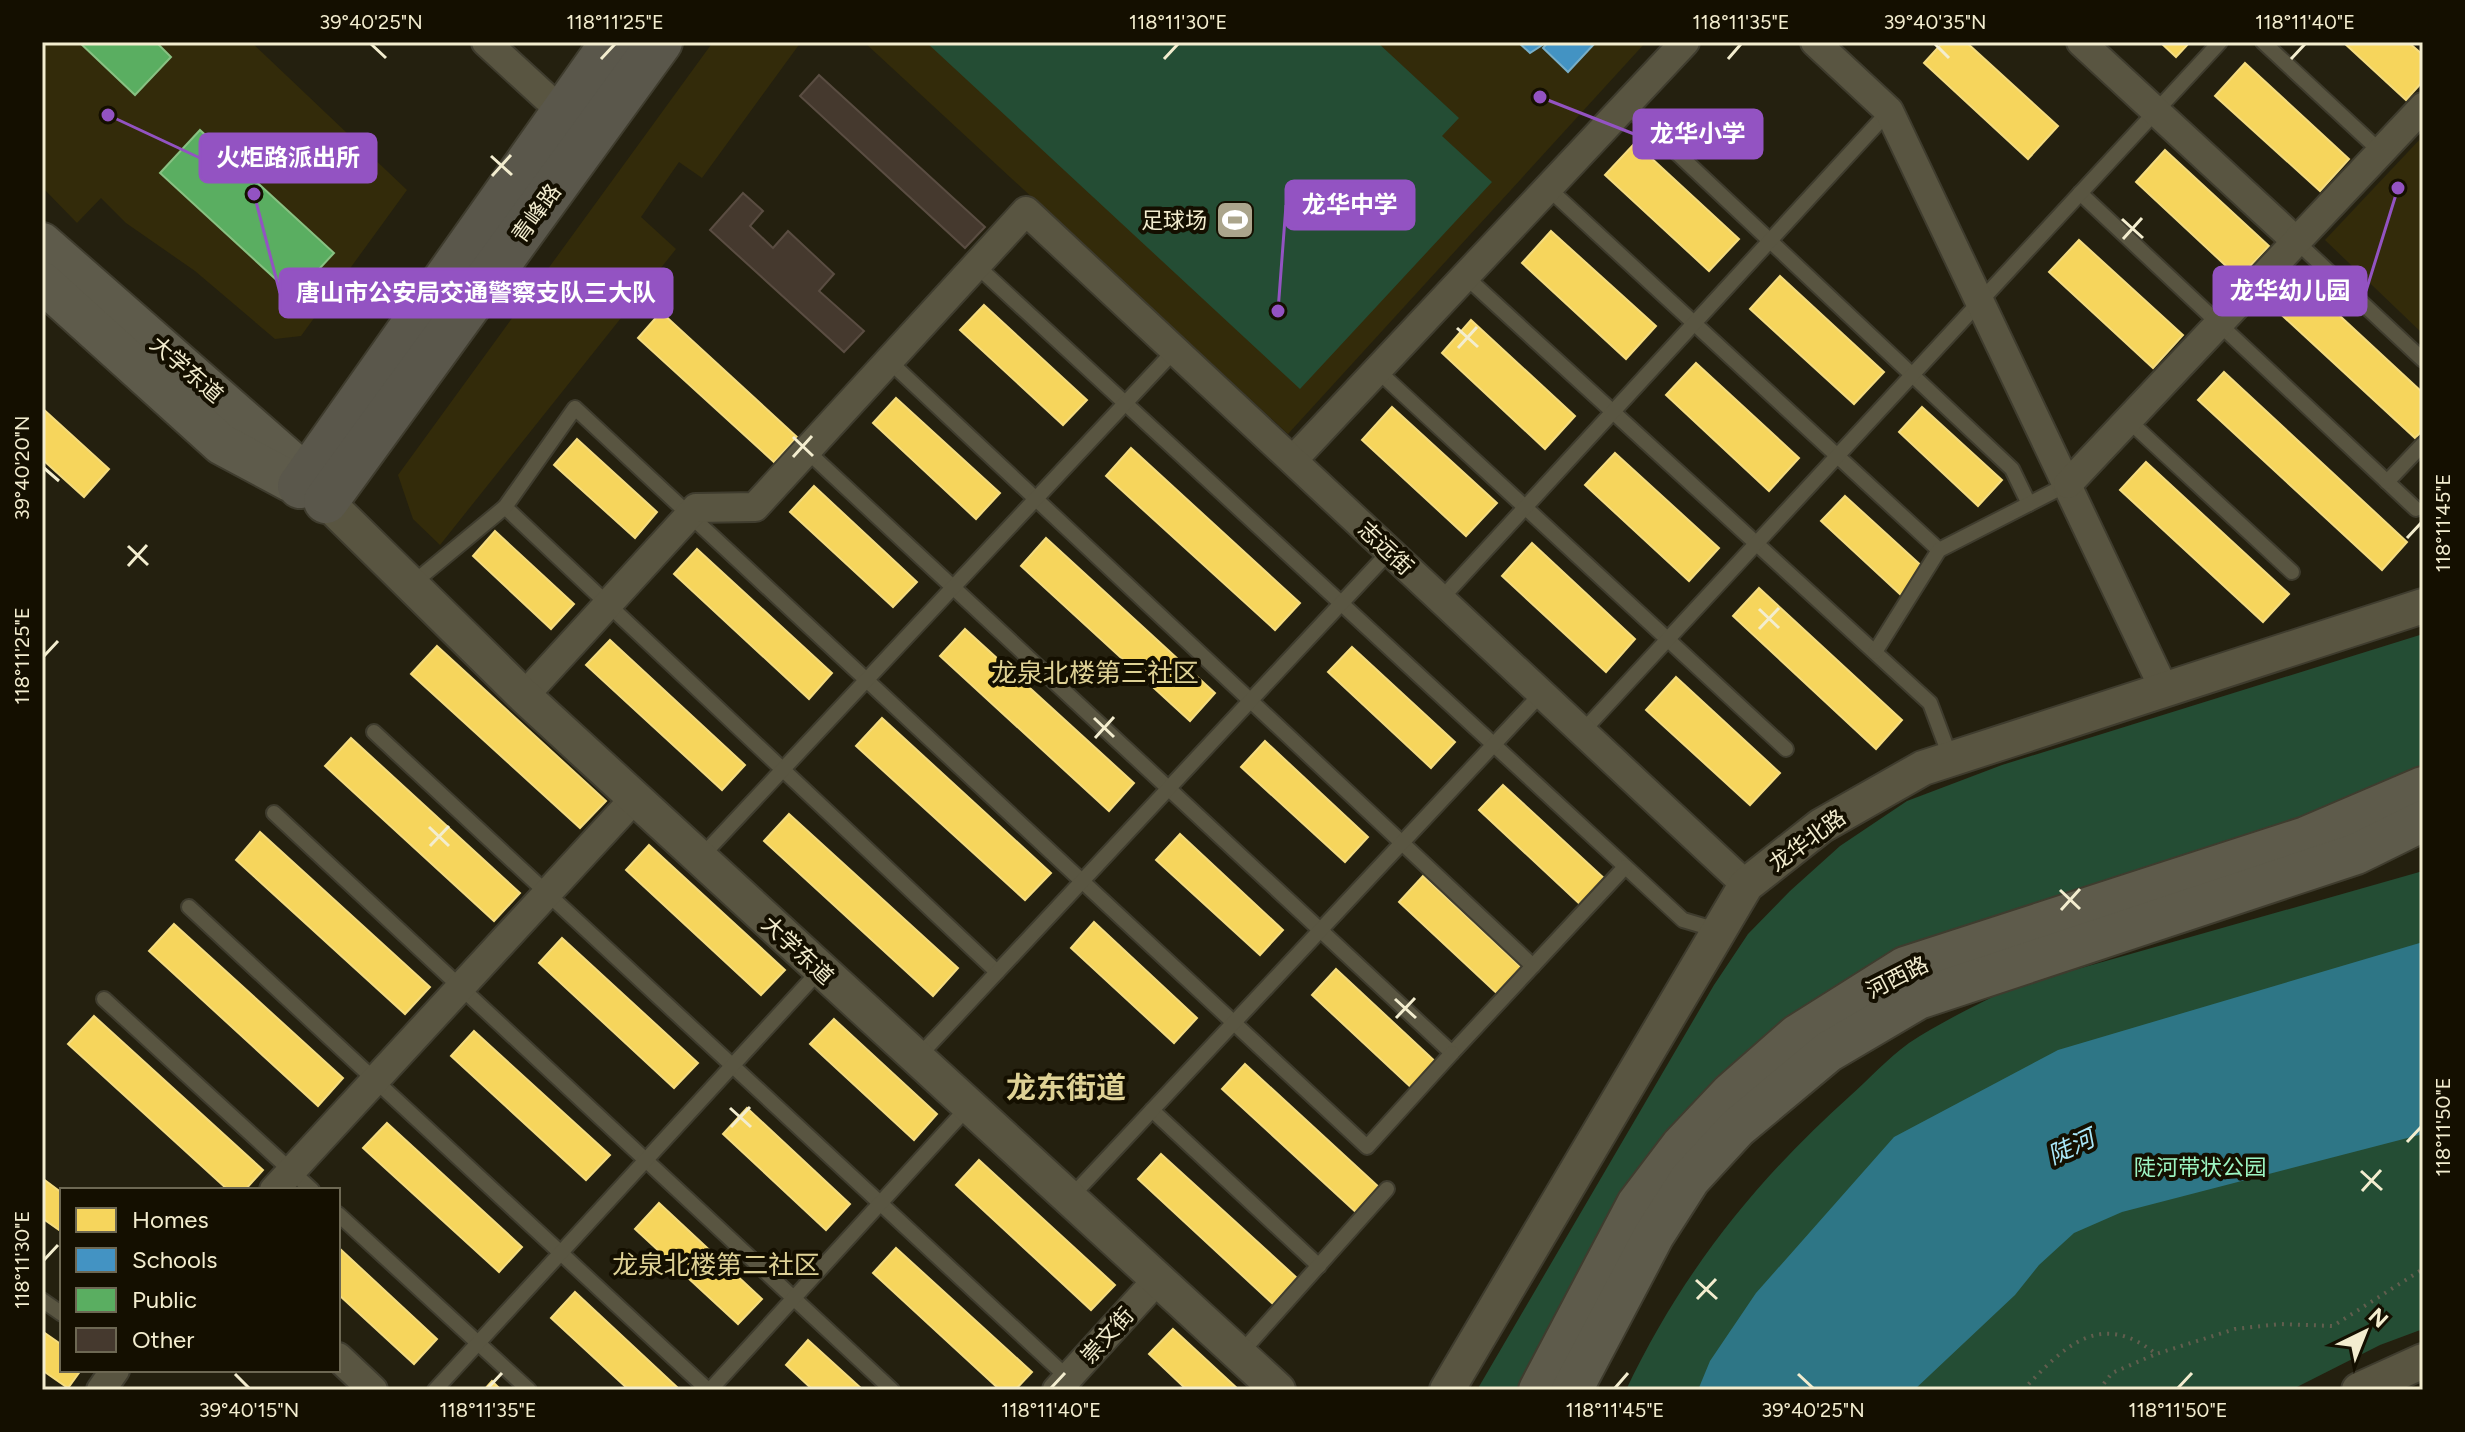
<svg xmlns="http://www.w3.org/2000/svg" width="2465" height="1432" font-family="Figtree,'Noto Sans SC',sans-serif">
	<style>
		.built { fill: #332b0a }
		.green { fill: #244d34 }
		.water { fill: #2e7686 }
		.homes { fill: #f6d55c; stroke: #f5dc7e; stroke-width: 2 }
		.schools { fill: #4393c3; stroke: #78aec7; stroke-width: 2 }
		.public { fill: #5aae61; stroke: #88c182; stroke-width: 2 }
		.building { fill: #45392e; stroke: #5a4d42; stroke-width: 2 }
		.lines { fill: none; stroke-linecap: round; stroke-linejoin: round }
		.service-casing { stroke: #3f3c2e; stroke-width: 18 }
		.minor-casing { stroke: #3f3c2e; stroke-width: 32 }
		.tertiary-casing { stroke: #3f3c2e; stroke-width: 38 }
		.secondary-casing { stroke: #3f3c2e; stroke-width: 44 }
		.primary-casing { stroke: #3f3c2e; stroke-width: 48 }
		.path { stroke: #615e4e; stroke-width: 4; stroke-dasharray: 2 6; stroke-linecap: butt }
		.service { stroke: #595541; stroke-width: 14 }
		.minor { stroke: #595541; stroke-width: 28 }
		.tertiary { stroke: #595541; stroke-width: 34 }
		.secondary { stroke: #5e5b4b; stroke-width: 40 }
		.primary { stroke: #5a574b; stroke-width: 44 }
		.ticks { fill: none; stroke: #f3edcf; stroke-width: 3 }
		.labels { text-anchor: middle; stroke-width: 8; stroke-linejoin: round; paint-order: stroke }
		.street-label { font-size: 22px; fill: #f3edcf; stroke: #140f00 }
		.poi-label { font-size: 22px; fill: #f3edcf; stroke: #140f00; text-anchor: end }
		.park-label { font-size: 22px; fill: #9df5c2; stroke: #140f00 }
		.water-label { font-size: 24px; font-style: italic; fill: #a9e7f8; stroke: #140f00 }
		.quarter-label { font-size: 26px; fill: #ded195; stroke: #140f00 }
		.district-label { font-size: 30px; font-weight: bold; fill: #ded195; stroke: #140f00 }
		.leader { fill: none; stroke: #9353c2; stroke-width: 3 }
		.callout-dot { fill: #9353c2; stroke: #140f00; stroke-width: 3 }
		.callout { fill: #9353c2; stroke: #9353c2; stroke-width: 3 }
		.callout-label { font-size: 24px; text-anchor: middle; font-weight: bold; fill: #fff }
		.neatline { fill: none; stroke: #f3edcf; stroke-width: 3 }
		.ticks-label { font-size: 20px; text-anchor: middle; fill: #f3edcf }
	</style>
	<rect width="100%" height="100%" fill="#24200f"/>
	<!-- built -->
	<g class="built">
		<polygon points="42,42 251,42 407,190 301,336 275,339 195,271 126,223 101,198 77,223 42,187"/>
		<polygon points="713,42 801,42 702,178 679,162 641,217 676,249 440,545 413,519 398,475"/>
		<polygon points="864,42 1646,42 1288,434"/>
		<polygon points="2423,136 2423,334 2325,240"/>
	</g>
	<!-- green -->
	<g class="green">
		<polygon points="926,42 1377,42 1459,118 1442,136 1492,182 1300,389"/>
		<polygon points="2423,634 2423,777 1851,983 1529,1390 1477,1390 1714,985 1748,934 1790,891 1840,846 1907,801 2002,765"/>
		<path d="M2423 871V1329L2380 1345 2291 1390H1626C1681 1274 1755 1181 1850 1096 1869 1079 1888 1058 1909 1043 1941 1022 1976 1005 2011 988Z"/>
	</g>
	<!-- water -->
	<polygon class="water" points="2423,942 2423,1134 2122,1212 2074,1233 2039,1265 2015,1295 1914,1390 1698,1390 1710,1361 1756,1293 1894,1137 2058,1050"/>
	<!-- homes -->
	<g class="homes">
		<polygon points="1943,42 1966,42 2058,126 2028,159 1924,63"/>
		<polygon points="2160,42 2190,42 2176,57"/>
		<polygon points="2343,42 2408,42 2423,55 2423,81 2406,100"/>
		<polygon points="2245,63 2349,159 2320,191 2215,96"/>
		<polygon points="1635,143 1739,239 1709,271 1605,175"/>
		<polygon points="2165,150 2269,246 2239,278 2136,182"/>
		<polygon points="1551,231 1656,326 1626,359 1522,263"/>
		<polygon points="2079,240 2183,335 2153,368 2049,272"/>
		<polygon points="1780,276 1884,372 1854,404 1750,309"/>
		<polygon points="2299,278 2423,393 2423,430 2415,438 2272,306"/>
		<polygon points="984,305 1087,400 1063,425 960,330"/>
		<polygon points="661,312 797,437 774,462 638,338"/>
		<polygon points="1471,320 1575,416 1545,449 1442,353"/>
		<polygon points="1696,363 1799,458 1769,491 1666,395"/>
		<polygon points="2224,372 2407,542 2382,570 2198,400"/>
		<polygon points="896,398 1000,493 976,519 873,423"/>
		<polygon points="1392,407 1497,503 1466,536 1362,440"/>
		<polygon points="1922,407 2002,480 1978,506 1899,432"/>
		<polygon points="42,408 109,469 84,497 42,459"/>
		<polygon points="577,439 657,512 635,538 554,465"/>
		<polygon points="1131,448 1300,603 1275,630 1106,476"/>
		<polygon points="1615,453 1719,548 1689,581 1585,485"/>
		<polygon points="2146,462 2289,594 2263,622 2120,490"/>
		<polygon points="814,486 917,582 893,607 790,512"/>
		<polygon points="1845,496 1925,569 1901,595 1821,521"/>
		<polygon points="495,531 574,604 551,629 473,556"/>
		<polygon points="1046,538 1215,693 1190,721 1021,566"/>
		<polygon points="1532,543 1635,639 1606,672 1502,576"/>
		<polygon points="697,549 832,673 809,699 674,574"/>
		<polygon points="1759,588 1902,720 1876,749 1733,616"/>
		<polygon points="965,629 1134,783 1109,811 940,656"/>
		<polygon points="610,640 745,765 722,790 586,665"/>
		<polygon points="437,646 606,801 580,828 411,674"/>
		<polygon points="1352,647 1455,742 1431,768 1328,672"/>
		<polygon points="1676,677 1780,773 1750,805 1646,710"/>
		<polygon points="882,718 1051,873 1025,900 856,746"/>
		<polygon points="351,738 520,893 494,921 325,766"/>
		<polygon points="1265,741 1368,837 1345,862 1241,767"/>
		<polygon points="1503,785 1606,880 1582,906 1479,810"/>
		<polygon points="789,814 958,968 933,996 764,841"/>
		<polygon points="260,832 430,987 405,1014 236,860"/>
		<polygon points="1180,834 1283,930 1260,955 1156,860"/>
		<polygon points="649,845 785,970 761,995 626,870"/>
		<polygon points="1423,876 1526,972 1502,998 1399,902"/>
		<polygon points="1094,922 1197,1018 1174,1043 1071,948"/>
		<polygon points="174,924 343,1078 318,1106 149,951"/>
		<polygon points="562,938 698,1063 674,1088 539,963"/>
		<polygon points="1336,969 1439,1065 1415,1091 1312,995"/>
		<polygon points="94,1016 263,1170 245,1190 228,1190 68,1044"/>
		<polygon points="834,1019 937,1114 914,1140 810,1044"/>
		<polygon points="474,1031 610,1155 586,1180 451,1056"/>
		<polygon points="1245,1064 1381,1189 1358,1214 1222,1089"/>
		<polygon points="747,1108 850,1204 826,1230 723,1134"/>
		<polygon points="387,1123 522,1247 499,1272 363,1148"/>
		<polygon points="1161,1154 1297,1278 1273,1304 1138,1179"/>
		<polygon points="979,1160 1115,1285 1091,1310 956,1185"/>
		<polygon points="42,1178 62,1193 62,1232 42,1218"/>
		<polygon points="659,1203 762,1299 738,1324 635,1229"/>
		<polygon points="338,1247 437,1339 414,1364 338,1294"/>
		<polygon points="896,1248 1032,1372 1015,1390 1000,1390 873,1273"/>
		<polygon points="575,1292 678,1388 676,1390 629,1390 551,1318"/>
		<polygon points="1173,1329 1239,1390 1187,1390 1149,1354"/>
		<polygon points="42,1331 62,1345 62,1370 81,1370 68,1388 42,1370"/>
		<polygon points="808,1340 863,1390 813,1390 786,1365"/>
		<polygon points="492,1381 501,1390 484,1390"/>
	</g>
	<!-- schools -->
	<g class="schools">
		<polygon points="1518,42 1547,42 1530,53"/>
		<polygon points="1548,42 1596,42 1568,72 1543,48"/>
	</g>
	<!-- public -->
	<g class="public">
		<polygon points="79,42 156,42 171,57 135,95"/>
		<polygon points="200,130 334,253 294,296 160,173"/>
	</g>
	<!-- building -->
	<g class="building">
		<polygon points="819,75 985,227 965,248 800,96"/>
		<polygon points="743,193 763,211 750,226 773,248 788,231 834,274 819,291 864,331 844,352 710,230"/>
	</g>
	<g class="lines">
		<defs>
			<g id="service">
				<polyline points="2263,42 2381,152"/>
				<polyline points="1626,105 2012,469 2029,504"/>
				<polyline points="1548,188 1939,550"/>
				<polyline points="2080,193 2416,509"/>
				<polyline points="2297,242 2423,360"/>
				<polyline points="976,265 1683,920 1717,930"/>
				<polyline points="1465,276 1930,703 1951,759"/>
				<polyline points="888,360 1533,966"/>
				<polyline points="1377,370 1786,749"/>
				<polyline points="2128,420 2292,572"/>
				<polyline points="807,451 1452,1053 1625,867"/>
				<polyline points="2387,482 2423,444"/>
				<polyline points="505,507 997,972"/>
				<polyline points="412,584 505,507 575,408 1367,1147 1452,1053"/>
				<polyline points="1441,599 1889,111"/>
				<polyline points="1875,652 1939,550 2068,484"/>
				<polyline points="374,732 1068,1378"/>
				<polyline points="1582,732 2220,42"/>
				<polyline points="274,813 892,1390"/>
				<polyline points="700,858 1175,350"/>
				<polyline points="189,907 708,1390"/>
				<polyline points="104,999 312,1190"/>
				<polyline points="918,1057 1390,551"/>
				<polyline points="1152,1110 1319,1266"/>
				<polyline points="1069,1199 1541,694"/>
				<polyline points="338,1214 529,1390"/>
				<polyline points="42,1300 62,1314"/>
				<polyline points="1239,1355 1387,1189"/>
				<polyline points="435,1390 820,970"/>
				<polyline points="710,1390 968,1107"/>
			</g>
			<g id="minor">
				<polyline points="486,42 562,112"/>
				<polyline points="1815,42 1889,111 2164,689"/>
				<polyline points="2081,42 2297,242"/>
				<polyline points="1293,460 1685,42"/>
				<polyline points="2068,484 2423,107"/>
				<polyline points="524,696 696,508 755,507 1026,211 1746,885"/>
				<polyline points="274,1190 634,799"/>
				<polyline points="338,1357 373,1390"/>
				<polyline points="101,1390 115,1370"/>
				<polyline points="1057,1390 1157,1280"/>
			</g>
			<g id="tertiary">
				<polyline points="326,501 524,696 1278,1390"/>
				<polyline points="1447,1390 1746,885 1821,826 1923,768 2423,606"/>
				<polyline points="2359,1390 2423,1361"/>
			</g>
			<g id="secondary">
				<polyline points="42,243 306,475 326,501"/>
				<polyline points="42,282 221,444 290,481"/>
				<polyline points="1539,1390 1637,1204 1681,1146 1731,1093 1797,1035 1905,967 2306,837 2423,787"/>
				<polyline points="1572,1390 1654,1235 1690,1179 1737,1128 1828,1052 1918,999 2356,854 2423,821"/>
			</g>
			<g id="primary">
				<polyline points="300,486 613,42"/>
				<polyline points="326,501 660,42"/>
			</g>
		</defs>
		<!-- service casing -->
		<use href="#service" class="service-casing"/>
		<!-- minor casing -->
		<use href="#minor" class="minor-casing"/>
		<!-- tertiary casing -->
		<use href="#tertiary" class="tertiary-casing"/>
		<!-- secondary casing -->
		<use href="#secondary" class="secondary-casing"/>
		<!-- primary casing -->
		<use href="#primary" class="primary-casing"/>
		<!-- path -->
		<g class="path">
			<path d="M2023 1390C2062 1349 2099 1308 2156 1354L2235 1329 2280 1324 2333 1326 2423 1269"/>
			<polyline points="2099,1390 2112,1373 2156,1354"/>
		</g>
		<!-- service -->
		<use href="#service" class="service"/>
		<!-- minor -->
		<use href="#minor" class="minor"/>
		<!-- tertiary -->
		<use href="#tertiary" class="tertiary"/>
		<!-- secondary -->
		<use href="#secondary" class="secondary"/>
		<!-- primary -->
		<use href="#primary" class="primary"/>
	</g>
	<!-- ticks -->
	<path class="ticks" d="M371 44 386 58M1935 44 1949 58M601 59 615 44M1164 59 1178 44M1728 59 1741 44M2291 59 2305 44M491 156 512 175M492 176 511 155M2122 219 2143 238M2123 239 2142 218M1457 328 1478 347M1458 348 1477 327M793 437 813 456M793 457 812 436M44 468 59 481M2407 538 2421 523M128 546 148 565M128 566 147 545M1759 609 1779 628M1759 629 1779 608M44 656 58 641M1094 718 1114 737M1095 738 1114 717M429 827 449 846M430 846 449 826M2060 890 2080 909M2061 910 2080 889M1395 999 1416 1018M1396 1018 1415 998M730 1108 751 1127M731 1127 750 1107M2407 1142 2421 1127M2361 1171 2382 1190M2362 1191 2381 1170M44 1260 58 1245M1696 1280 1717 1299M1697 1299 1716 1279M235 1374 249 1388M1798 1374 1813 1388M488 1388 502 1373M1051 1388 1065 1373M1615 1388 1628 1373M2178 1388 2192 1373"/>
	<!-- icons -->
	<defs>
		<symbol id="stadium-square" viewBox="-11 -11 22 22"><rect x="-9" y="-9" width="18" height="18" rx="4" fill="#aba58c" stroke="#140f00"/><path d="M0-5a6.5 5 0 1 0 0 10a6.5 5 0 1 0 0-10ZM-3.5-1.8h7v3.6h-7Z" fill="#fff"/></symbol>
	</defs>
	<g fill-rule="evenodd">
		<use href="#stadium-square" x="1213" y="198" width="44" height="44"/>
	</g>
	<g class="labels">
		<!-- street labels -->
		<g class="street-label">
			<text transform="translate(536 213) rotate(-54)" y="8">青峰路</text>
			<text transform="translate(187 369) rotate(41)" y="8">大学东道</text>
			<text transform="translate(1386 548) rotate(43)" y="8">志远街</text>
			<text transform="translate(1807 840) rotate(-36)" y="8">龙华北路</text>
			<text transform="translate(798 950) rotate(43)" y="8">大学东道</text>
			<text transform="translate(1897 977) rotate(-27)" y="8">河西路</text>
			<text transform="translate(1107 1335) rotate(-48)" y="8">崇文街</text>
		</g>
		<!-- poi labels -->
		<g class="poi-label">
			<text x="1207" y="228">足球场</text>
		</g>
		<!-- park labels -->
		<g class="park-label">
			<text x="2200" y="1175">陡河带状公园</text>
		</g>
		<!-- water labels -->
		<g class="water-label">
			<text transform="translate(2071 1147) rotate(-25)" y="8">陡河</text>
		</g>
		<!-- quarter labels -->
		<g class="quarter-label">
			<text x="1095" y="682">龙泉北楼第三社区</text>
			<text x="716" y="1274">龙泉北楼第二社区</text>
		</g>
		<!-- district labels -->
		<g class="district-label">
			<text x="1066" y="1098">龙东街道</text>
		</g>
	</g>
	<!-- callouts -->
	<path class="leader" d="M1540 97L1634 134M108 115L200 158M1278 311L1286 205M2398 188L2366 291M254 194L280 293"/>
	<g class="callout-dot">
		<circle cx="1540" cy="97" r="8"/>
		<circle cx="108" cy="115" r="8"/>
		<circle cx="1278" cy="311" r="8"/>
		<circle cx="2398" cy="188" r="8"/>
		<circle cx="254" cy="194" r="8"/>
	</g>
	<g class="callout">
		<rect x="1634" y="110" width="128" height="48" rx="8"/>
		<rect x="200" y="134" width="176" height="48" rx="8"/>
		<rect x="1286" y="181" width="128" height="48" rx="8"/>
		<rect x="2214" y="267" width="152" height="48" rx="8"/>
		<rect x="280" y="269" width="392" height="48" rx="8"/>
	</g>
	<g class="callout-label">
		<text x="1698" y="142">龙华小学</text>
		<text x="288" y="166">火炬路派出所</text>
		<text x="1350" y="213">龙华中学</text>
		<text x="2290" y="299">龙华幼儿园</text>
		<text x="476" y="301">唐山市公安局交通警察支队三大队</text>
	</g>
	<!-- border -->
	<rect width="2465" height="1432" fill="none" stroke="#140f00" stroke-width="88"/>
	<!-- legend -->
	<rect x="60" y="1188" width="280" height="184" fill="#140f00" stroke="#6d6853" stroke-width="2"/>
	<rect x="76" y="1208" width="40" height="24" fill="#f6d55c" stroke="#6d6853" stroke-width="2"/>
	<text x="132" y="1228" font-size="24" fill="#f3edcf">Homes</text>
	<rect x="76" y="1248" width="40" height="24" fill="#4393c3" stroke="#6d6853" stroke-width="2"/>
	<text x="132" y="1268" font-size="24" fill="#f3edcf">Schools</text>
	<rect x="76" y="1288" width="40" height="24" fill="#5aae61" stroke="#6d6853" stroke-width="2"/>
	<text x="132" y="1308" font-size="24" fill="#f3edcf">Public</text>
	<rect x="76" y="1328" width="40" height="24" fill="#45392e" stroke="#6d6853" stroke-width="2"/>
	<text x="132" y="1348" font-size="24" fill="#f3edcf">Other</text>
	<!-- north arrow -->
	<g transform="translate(2365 1332) rotate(43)" stroke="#140f00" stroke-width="6" paint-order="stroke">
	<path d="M0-6L14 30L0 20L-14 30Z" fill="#f3edcf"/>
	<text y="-12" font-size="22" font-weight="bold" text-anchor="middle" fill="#f3edcf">N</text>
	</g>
	<rect x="44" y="44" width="2377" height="1344" class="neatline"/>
	<g class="ticks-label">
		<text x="371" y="29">39°40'25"N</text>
		<text x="615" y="29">118°11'25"E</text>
		<text x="1178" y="29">118°11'30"E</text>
		<text x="1741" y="29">118°11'35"E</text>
		<text x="1935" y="29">39°40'35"N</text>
		<text x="2305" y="29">118°11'40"E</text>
		<text transform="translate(22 468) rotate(-90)" y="7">39°40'20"N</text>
		<text transform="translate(2443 523) rotate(-90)" y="7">118°11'45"E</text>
		<text transform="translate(22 656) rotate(-90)" y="7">118°11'25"E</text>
		<text transform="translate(2443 1127) rotate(-90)" y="7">118°11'50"E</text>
		<text transform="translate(22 1260) rotate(-90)" y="7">118°11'30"E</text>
		<text x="249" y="1417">39°40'15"N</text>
		<text x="488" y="1417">118°11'35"E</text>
		<text x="1051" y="1417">118°11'40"E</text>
		<text x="1615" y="1417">118°11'45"E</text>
		<text x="1813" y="1417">39°40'25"N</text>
		<text x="2178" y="1417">118°11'50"E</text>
	</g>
</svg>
